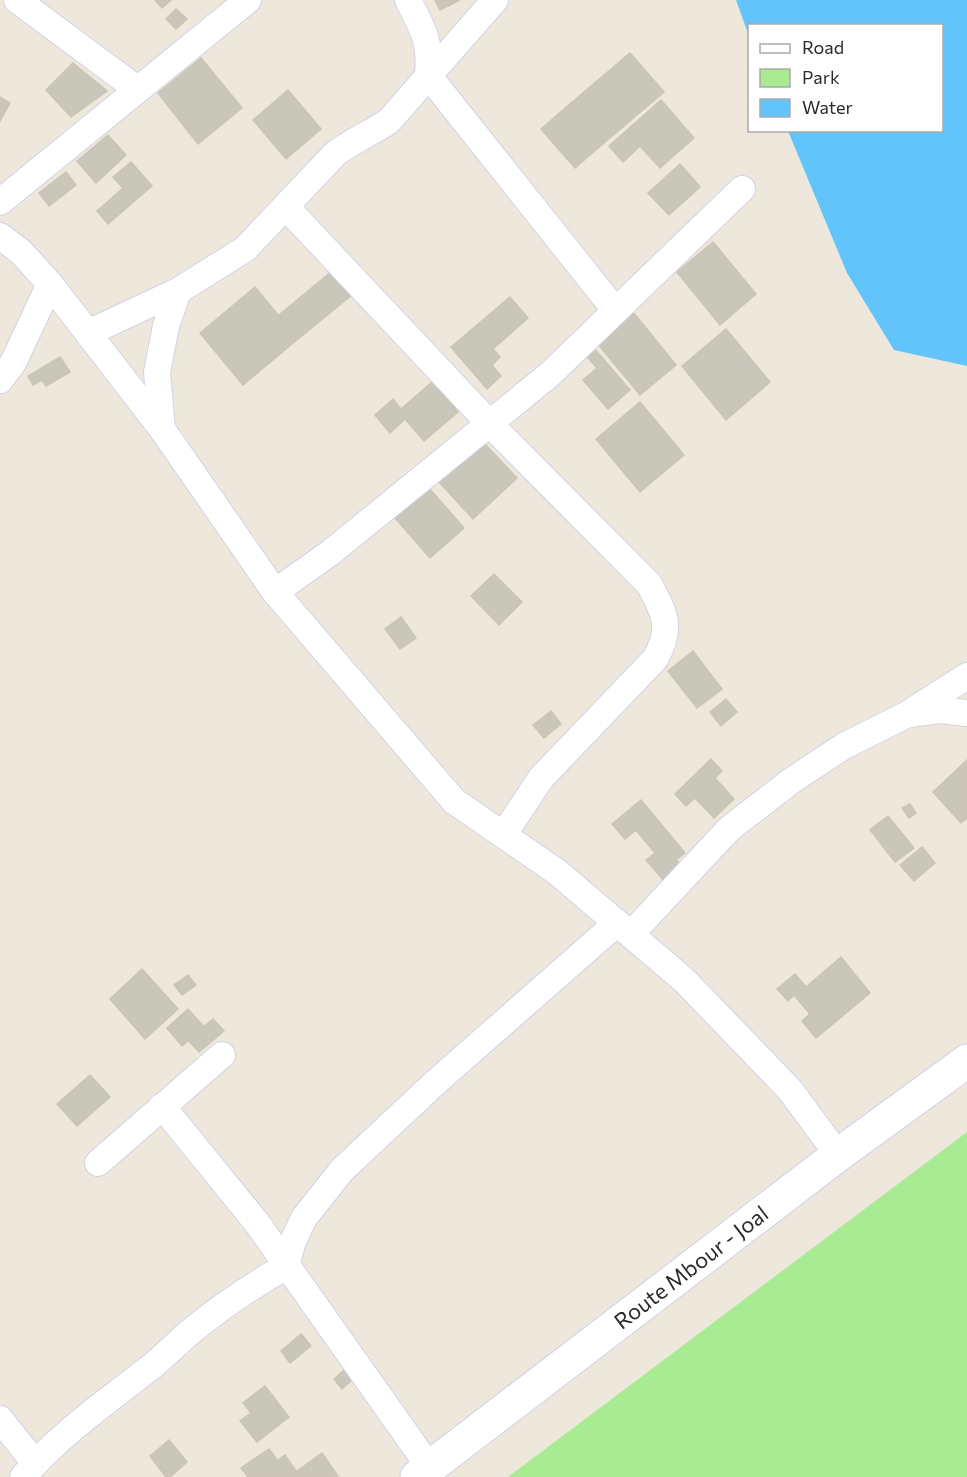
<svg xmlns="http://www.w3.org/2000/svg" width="967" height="1477" font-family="Commissioner,sans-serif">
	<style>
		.green { fill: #a8eb92 }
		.water { fill: #63c4fc }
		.building { fill: #c9c6ba; stroke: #cac5b5; stroke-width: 1.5 }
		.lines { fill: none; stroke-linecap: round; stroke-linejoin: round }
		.minor-casing { stroke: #d1d2e5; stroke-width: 28 }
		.secondary-casing { stroke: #d1d2e5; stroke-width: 35 }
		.minor { stroke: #fff; stroke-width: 26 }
		.secondary { stroke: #fff; stroke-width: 33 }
		.labels { text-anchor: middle; stroke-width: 4.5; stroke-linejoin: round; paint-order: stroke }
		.street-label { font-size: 22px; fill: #2b2b2b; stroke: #fff }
	</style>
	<rect width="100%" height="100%" fill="#eee8dc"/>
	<!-- green -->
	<polygon class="green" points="967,1132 967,1477 508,1477"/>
	<!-- water -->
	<polygon class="water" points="736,0 967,0 967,366 894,350 847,273 788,131 942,130 942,26 750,26 749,36"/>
	<!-- building -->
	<g class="building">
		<polygon points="155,0 171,0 162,8"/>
		<polygon points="435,0 460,0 440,10"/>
		<polygon points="176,9 187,19 176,29 166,19"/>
		<polygon points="630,53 664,92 604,143 571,103"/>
		<polygon points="201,58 242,108 198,144 158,93"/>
		<polygon points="73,63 107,91 71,117 46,90"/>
		<polygon points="288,90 321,129 286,159 253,120"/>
		<polygon points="0,97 10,103 0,121"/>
		<polygon points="661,100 694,138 660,168 640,146 623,162 609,146"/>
		<polygon points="571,103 604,143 575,168 541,129"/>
		<polygon points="108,135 126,155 96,183 77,161"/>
		<polygon points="131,162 152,186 108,224 97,211 123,188 113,177"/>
		<polygon points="680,164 700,187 669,215 648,193"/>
		<polygon points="66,172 76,185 49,206 39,193"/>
		<polygon points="713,242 756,294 720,325 677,272"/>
		<polygon points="332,271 352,295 298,339 279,315"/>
		<polygon points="255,287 298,339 243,385 200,333"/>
		<polygon points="510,297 528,318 493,349 500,357 492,365 501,376 487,389 451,347"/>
		<polygon points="633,312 676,365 640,395 597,343"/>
		<polygon points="726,329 770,382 726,420 682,366"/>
		<polygon points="592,346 630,390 608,409 583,380 597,368 584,353"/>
		<polygon points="60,357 70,372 46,386 42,380 33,385 28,376"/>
		<polygon points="432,382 458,412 424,441 405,419 390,433 375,415 393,399 401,409"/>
		<polygon points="640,402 684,455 640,492 596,439"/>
		<polygon points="482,441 517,478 473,519 439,482"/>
		<polygon points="429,488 464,528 430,558 395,518"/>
		<polygon points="494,574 522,602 499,625 471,596"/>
		<polygon points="401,617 416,638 400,649 385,629"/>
		<polygon points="693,651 722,689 697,708 668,671"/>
		<polygon points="726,699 737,712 721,726 710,712"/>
		<polygon points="551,711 561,724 544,738 533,725"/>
		<polygon points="711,759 722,771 715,778 734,799 714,818 695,798 686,806 675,794"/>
		<polygon points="967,760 967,818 961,823 933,792"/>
		<polygon points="641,800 685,853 676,860 684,868 666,883 646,860 655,853 636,830 625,839 612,824"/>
		<polygon points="910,804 916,813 909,818 902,808"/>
		<polygon points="888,816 914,848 895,862 870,830"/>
		<polygon points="922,847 935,863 914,881 900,865"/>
		<polygon points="841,957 870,993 816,1038 802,1021 810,1014 794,995 788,1001 777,989 795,974 806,987"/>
		<polygon points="142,969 178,1009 145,1039 110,999"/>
		<polygon points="188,975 196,985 182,995 174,985"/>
		<polygon points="188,1009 204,1027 182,1046 167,1028"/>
		<polygon points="213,1019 224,1031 199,1052 188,1040"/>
		<polygon points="90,1075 110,1097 77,1126 57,1104"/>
		<polygon points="301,1334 311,1346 290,1363 281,1351"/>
		<polygon points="344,1370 352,1380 342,1389 334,1379"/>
		<polygon points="265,1386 289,1417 257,1442 240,1421 251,1413 243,1403"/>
		<polygon points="169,1440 187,1462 170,1477 166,1477 150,1456"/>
		<polygon points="269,1449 278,1461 254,1477 248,1477 241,1468"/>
		<polygon points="322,1453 338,1476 300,1477 296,1472"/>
		<polygon points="285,1455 300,1477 257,1477 256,1476"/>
	</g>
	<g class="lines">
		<defs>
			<g id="minor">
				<polyline points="17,0 137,89"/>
				<path d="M408 0C423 29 431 42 428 75L615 310"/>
				<polyline points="0,202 248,0"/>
				<path d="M286 207 490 424 649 584C665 614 673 628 655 659L541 778 504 834"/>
				<polyline points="0,236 21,252 50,284 162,429 275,592 454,801 557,872 684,980 790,1090 838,1155"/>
				<path d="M88 333 178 291 245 249 335 154C352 141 371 133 389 121L495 0"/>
				<polyline points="0,380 13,363 50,284"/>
				<polyline points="162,429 157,372 166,326 178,291"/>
				<polyline points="275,592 330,553 549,375 742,189"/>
				<polyline points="912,714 940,710 967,713"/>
				<polyline points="631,934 729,829 791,781 844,746 906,715 967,676"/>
				<polyline points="162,1106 257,1223 430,1468"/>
				<polyline points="98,1163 222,1055"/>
				<polyline points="0,1419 35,1463"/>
				<path d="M23 1477C60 1434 106 1402 151 1367 166 1355 180 1340 195 1328 224 1304 254 1285 286 1266L293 1241 304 1218 342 1170 436 1082 617 923"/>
			</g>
			<g id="secondary">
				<path id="s1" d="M417 1477 838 1155 967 1061"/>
			</g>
		</defs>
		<!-- minor casing -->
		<use href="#minor" class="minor-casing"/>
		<!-- secondary casing -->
		<use href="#secondary" class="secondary-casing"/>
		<!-- minor -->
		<use href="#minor" class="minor"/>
		<!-- secondary -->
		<use href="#secondary" class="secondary"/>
	</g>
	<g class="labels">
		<!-- street labels -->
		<g class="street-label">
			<text dy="8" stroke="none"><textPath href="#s1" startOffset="345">Route Mbour - Joal</textPath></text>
		</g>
	</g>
	<!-- legend -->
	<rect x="748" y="24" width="195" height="108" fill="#ffffff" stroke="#aaaaaa" stroke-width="1.5"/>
	<rect x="760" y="44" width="30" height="9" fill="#ffffff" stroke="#aaaaaa" stroke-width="1.5"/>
	<text x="802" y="54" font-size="18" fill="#2b2b2b">Road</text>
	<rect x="760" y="69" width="30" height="18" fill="#a8eb92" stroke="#aaaaaa" stroke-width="1.5"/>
	<text x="802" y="84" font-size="18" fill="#2b2b2b">Park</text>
	<rect x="760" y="99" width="30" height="18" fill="#63c4fc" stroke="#aaaaaa" stroke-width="1.5"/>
	<text x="802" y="114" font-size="18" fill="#2b2b2b">Water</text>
</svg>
